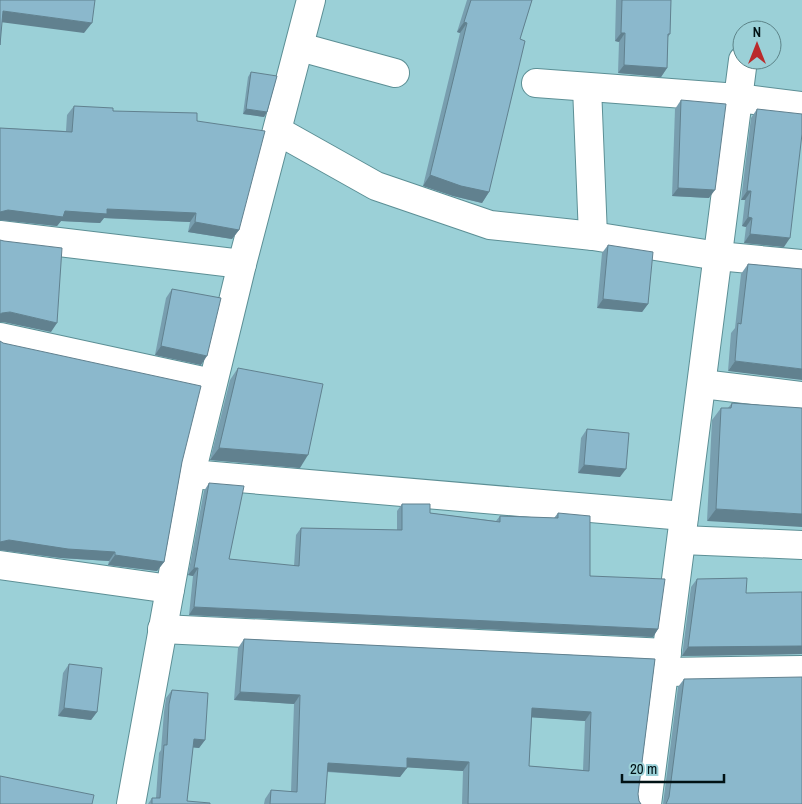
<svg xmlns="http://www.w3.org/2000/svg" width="802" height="804" font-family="'Archivo Narrow',sans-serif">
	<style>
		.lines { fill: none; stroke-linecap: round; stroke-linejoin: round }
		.minor-casing { stroke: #5c8f95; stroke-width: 30 }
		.minor { stroke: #fff; stroke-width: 28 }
		.wall { fill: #789eaf; fill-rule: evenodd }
		.shaded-wall { fill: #61818f }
		.building { fill: #8bb8cc; stroke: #61818f; fill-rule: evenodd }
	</style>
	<rect width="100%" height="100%" fill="#9bd0d7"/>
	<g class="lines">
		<defs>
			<g id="minor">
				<polyline points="300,47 395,73"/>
				<polyline points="536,83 738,98 802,106"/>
				<polyline points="587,87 593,236"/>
				<polyline points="278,131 376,186 490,225 593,236 718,256 802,264"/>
				<polyline points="0,235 242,264"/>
				<polyline points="0,337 212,383"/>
				<polyline points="702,384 802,396"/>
				<polyline points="191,474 684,516"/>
				<polyline points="682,540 802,545"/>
				<polyline points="0,565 170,589"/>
				<polyline points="162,629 667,653"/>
				<polyline points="664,672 802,670"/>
				<polyline points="131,804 191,474 242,264 311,0"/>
				<polyline points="647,804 743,60"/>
			</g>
		</defs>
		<!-- minor casing -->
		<use href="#minor" class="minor-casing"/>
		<!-- minor -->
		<use href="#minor" class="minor"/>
	</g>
	<!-- wall -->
	<g class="wall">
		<polygon points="467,0 532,0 520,39 489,192 482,203 453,196 423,186 460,33 457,32"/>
		<polygon points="616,0 671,0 670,34 668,37 667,68 661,77 618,73 619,42 615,41"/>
		<polygon points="251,72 267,112 264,117 243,114 248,77"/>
		<polygon points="681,100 709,198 672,196 675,109"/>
		<polygon points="74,106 197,121 239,230 232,239 188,232 190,222 104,218 100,223 61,221 57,226 0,220 0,128 66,131 67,115"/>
		<polygon points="757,109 784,247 744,243 746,227 742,226 745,200 741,200 751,118"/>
		<polygon points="608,245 648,304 642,312 597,308 602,253"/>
		<polygon points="748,264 802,269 728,371 731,333 735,328 741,274"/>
		<polygon points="172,289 201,365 155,355 166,298"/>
		<polygon points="0,341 182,462 164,562 157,571 108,565 109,561 61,558 0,550"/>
		<polygon points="238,368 300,468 210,460 230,380"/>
		<polygon points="732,403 802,408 707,521 712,420 721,408 728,408"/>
		<polygon points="587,429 620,477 578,473 581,438"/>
		<polygon points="209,483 229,559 294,566 296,535 301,528 397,530 397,511 402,504 430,513 496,521 500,516 554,518 558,513 590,576 658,629 653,637 189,615 193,576 188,575 204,491"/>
		<polygon points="697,579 746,593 802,654 682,656 691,587"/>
		<path d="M244 639 655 659 638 794 639 801 641 804H462L463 771 407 767 400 777 327 772 325 804H264L265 799 271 790 291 792 294 704 234 700 238 648ZM532 717 585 721 583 770 529 766Z"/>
		<polygon points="69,664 97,712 91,720 58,716 63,673"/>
		<polygon points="684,679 802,804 663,804 678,687"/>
		<polygon points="172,690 205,740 199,748 193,747 187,801 210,804 148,804 152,798 156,798 159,753 161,750 164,712 166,698"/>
	</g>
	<!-- shaded-wall -->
	<g class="shaded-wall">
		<polygon points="3,11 92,23 84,33 0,22"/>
		<polygon points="464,22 467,23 460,33 457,32"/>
		<polygon points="621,33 625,33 619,42 615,41"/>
		<polygon points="624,65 667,68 661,77 618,73"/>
		<polygon points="246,109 267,112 264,117 243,114"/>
		<polygon points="430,175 489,192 482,203 453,196 423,186"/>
		<polygon points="678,188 715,190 709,198 672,196"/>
		<polygon points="747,191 751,191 745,200 741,200"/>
		<polygon points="107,209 196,213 190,222 104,218 100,223 61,221 57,226 0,220 0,212 8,210 65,211"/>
		<polygon points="748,217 752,218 746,227 742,226"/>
		<polygon points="195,222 239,230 232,239 188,232"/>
		<polygon points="750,234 790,238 784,247 744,243"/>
		<polygon points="603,299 648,304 642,312 597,308"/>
		<polygon points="10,312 57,323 51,332 3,322 0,322 0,314 2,313"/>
		<polygon points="161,346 207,356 201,365 155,355"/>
		<polygon points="735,361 802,369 802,380 728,371"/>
		<polygon points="219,448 308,455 300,468 210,460"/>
		<polygon points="584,465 626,469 620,477 578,473"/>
		<polygon points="716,509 802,514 802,527 707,521"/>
		<polygon points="9,540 115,552 109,561 61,558 0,550 0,542"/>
		<polygon points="115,555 164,562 157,571 108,565"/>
		<polygon points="194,568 198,568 193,576 188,575"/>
		<polygon points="194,607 658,629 653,637 189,615"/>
		<polygon points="802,646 802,654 682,656 688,647"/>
		<polygon points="240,692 300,695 294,704 234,700"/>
		<polygon points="64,708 97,712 91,720 58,716"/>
		<polygon points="532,708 591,712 585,721 526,717"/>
		<polygon points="194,739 205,740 199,748 188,747"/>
		<polygon points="407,758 469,762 463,771 401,767"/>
		<polygon points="328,763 407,768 400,777 322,771"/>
	</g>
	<!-- building -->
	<g class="building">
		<polygon points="0,0 95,0 92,23 3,11 0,45"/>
		<polygon points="471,0 532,0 520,39 525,41 489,192 461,186 430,175 467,23 464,22"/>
		<polygon points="622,0 671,0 670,34 668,34 667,68 624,65 625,33 621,33"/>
		<polygon points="251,72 277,76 267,112 246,109"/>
		<polygon points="681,100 726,104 715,190 678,188"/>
		<polygon points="74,106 113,108 113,111 197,113 197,121 265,131 239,230 195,222 196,213 107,209 107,214 65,211 63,217 8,210 0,212 0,128 72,132"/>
		<polygon points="757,109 802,114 802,134 790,238 750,234 752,218 748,217 751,191 747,191"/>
		<polygon points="0,240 4,241 62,248 57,323 10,312 2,313 0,314"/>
		<polygon points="608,245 653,252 648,304 603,299"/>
		<polygon points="748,264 802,269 802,369 735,361 738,323 741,324"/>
		<polygon points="172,289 221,298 207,356 161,346"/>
		<polygon points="0,341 3,343 201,386 182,462 164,562 115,555 115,552 68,549 9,540 0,542"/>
		<polygon points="238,368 323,384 308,455 219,448"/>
		<polygon points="732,403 802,408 802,514 716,509 721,408 731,408"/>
		<polygon points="587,429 629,433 626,469 584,465"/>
		<polygon points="209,483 244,486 229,559 299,566 301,528 402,530 402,504 430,504 430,513 500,522 500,516 558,518 558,513 590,516 590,576 665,579 658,629 194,607 198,568 194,568"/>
		<polygon points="747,578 746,593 802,592 802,646 688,647 697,579"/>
		<path d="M244 639 655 659 638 794 639 801 641 804H468L469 762 407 758V768L328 763 325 804H270L271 790 297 792 300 695 240 692ZM532 708 591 712 589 771 529 766Z"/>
		<polygon points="69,664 102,668 97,712 64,708"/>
		<polygon points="802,677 802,804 666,804 669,797 684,679"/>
		<polygon points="172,690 208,693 205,740 194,739 187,801 210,803 210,804 152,804 152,798 160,798 164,745 167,745 169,704"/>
		<polygon points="0,776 94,795 92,804 0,804"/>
	</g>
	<!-- north arrow -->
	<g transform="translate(757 45)"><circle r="24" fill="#9bd0d7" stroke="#5d8489"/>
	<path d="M0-4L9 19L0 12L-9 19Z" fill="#ba2a2b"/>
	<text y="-8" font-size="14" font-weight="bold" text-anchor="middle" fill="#011215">N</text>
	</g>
	<!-- scale -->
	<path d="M622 774v8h102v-8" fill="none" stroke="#011215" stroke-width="2.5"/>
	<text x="630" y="774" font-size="15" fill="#011215" stroke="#9bd0d7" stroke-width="4" paint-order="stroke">20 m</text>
</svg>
